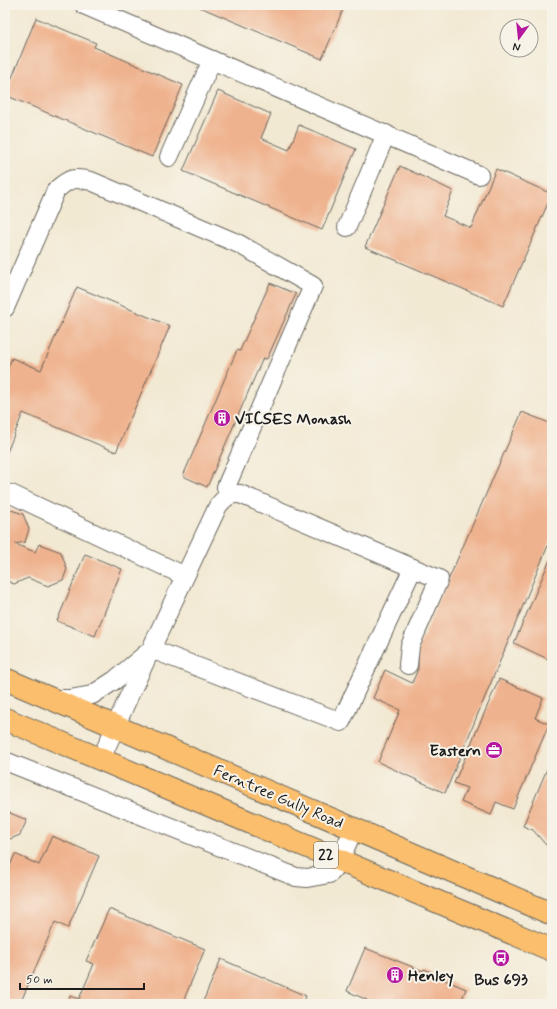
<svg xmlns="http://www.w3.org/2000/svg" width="557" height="1009" font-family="Mynerve,sans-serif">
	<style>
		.building { fill: #efb28e }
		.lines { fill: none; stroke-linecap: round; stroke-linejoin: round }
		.minor-casing { stroke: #67645c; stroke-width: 20 }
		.major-casing { stroke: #67645c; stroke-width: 24 }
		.minor { stroke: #fff; stroke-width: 18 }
		.major { stroke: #fabe6d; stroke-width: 22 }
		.labels { text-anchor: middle; stroke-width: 4; stroke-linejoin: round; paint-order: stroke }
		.shield { fill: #f7f3e8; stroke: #5e5c59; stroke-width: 1 }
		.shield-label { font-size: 15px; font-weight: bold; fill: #1c1c1c }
		.poi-label { font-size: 16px; font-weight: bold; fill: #1c1c1c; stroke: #f7f3e8; text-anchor: start }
		.street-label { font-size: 16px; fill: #1c1c1c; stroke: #f7f3e8 }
	</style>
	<rect width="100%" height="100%" fill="#f7f3e8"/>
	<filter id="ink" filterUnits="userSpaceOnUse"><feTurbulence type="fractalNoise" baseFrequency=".025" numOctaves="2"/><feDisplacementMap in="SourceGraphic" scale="8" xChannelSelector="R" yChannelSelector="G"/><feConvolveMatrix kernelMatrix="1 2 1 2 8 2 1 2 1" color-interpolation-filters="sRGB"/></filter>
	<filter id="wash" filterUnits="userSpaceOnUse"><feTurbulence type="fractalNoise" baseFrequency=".012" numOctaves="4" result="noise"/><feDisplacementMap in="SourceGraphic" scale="16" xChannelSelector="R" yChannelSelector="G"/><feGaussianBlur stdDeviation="0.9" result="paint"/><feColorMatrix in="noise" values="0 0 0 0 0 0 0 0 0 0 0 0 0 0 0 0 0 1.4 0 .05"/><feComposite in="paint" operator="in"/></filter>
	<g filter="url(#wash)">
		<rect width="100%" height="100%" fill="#f2e9d3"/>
		<g id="blocks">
			<!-- building -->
			<g class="building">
				<polygon points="195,5 345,5 322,59"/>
				<polygon points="36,18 96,43 94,47 183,85 152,157 5,95"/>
				<polygon points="218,91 271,114 261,138 289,150 299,125 356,149 322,230 183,171"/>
				<polygon points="400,166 453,191 443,216 471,228 496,169 552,194 503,306 365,247"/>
				<polygon points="270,283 296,294 267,359 263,358 207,487 183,476 237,350 240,351 241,348"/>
				<polygon points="77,287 170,326 116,452 23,413 5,457 5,375 12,358 41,370"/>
				<polygon points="522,412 552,424 552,536 445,793 378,762 400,710 373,698 385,670 412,683 418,669 418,649"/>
				<polygon points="11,510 23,514 29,529 25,542 15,544 35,552 39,544 61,552 67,569 63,580 48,586 28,578 14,584 5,580 5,512"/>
				<polygon points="85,554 122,569 95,636 57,621"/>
				<polygon points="552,555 552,661 514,643"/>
				<polygon points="499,679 543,698 535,718 549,724 513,809 496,802 491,815 461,802 467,788 454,783"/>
				<polygon points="552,757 552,846 546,845 533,830 523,826"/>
				<polygon points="5,811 27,820 20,835 5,841"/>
				<polygon points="52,836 99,856 68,928 55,922 20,1004 5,1004 5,877 15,854 39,865"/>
				<polygon points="109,909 205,949 182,1004 67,1004 70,996 79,999 94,964 86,961"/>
				<polygon points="365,948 423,971 424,969 445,978 445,980 466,989 460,1004 366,1004 367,1000 347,991"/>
				<polygon points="221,959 306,996 303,1004 202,1004"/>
			</g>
		</g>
	</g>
	<g filter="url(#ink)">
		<use href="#blocks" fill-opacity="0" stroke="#67645c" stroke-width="1"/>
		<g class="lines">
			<defs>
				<g id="minor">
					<polyline points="84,5 479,175"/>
					<polyline points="169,157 212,60"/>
					<polyline points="347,227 386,134"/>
					<path d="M5 308 56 190C70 178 73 177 91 181L239 244 313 286 226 487 229 495"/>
					<polyline points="5,493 11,494 185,576"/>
					<polyline points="408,665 410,646 439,579 413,568"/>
					<polyline points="54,699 70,699 92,695 115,680 146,654"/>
					<path d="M101 759 129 696 218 506C224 498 230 493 240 494L413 568 341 722 151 649"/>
					<polyline points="5,761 296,877 307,878 329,874 340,860 354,828"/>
				</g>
				<g id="major">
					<polyline points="5,679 552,914"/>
					<polyline points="5,719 552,950"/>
				</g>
			</defs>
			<!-- minor casing -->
			<use href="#minor" class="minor-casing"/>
			<!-- major casing -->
			<use href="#major" class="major-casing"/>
			<!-- minor -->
			<use href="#minor" class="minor"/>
			<!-- major -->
			<use href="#major" class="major"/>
		</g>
	</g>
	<!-- icons -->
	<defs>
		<symbol id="building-disc" viewBox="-11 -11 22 22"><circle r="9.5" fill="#b5179e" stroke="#f7f3e8"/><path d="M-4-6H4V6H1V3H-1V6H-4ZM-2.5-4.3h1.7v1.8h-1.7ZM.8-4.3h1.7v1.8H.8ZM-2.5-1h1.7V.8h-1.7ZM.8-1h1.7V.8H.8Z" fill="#fff"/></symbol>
		<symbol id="office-disc" viewBox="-11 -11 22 22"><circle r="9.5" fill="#b5179e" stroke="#f7f3e8"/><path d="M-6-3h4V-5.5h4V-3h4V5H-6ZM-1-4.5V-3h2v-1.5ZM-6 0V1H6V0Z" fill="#fff"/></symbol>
		<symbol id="bus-disc" viewBox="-11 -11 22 22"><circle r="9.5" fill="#b5179e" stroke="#f7f3e8"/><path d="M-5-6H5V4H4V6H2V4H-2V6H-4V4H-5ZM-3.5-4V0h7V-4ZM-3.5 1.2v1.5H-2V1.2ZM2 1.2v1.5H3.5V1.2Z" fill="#fff"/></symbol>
	</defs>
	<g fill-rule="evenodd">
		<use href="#building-disc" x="212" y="408" width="20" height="20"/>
		<use href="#office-disc" x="484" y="740" width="20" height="20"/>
		<use href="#bus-disc" x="491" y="948" width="20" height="20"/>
		<use href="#building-disc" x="385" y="965" width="20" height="20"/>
	</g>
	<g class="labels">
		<!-- shield labels -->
		<rect class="shield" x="314" y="842" width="24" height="26" rx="3"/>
		<g class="shield-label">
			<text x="326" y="860">22</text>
		</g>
		<!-- poi labels -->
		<g class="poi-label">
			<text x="235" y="424">VICSES Monash</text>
			<text x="481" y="756" text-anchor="end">Eastern</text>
			<text x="408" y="981">Henley</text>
			<text x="501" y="985" text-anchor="middle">Bus 693</text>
		</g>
		<!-- street labels -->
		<g class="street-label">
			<text transform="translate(279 796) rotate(23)" y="6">Ferntree Gully Road</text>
		</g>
	</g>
	<!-- margin -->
	<rect width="557" height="1009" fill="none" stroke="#f7f3e8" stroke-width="20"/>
	<!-- north arrow -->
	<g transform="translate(519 38) rotate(195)"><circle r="19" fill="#f7f3e8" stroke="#9f9d96"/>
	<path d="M0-3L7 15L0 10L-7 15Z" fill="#b5179e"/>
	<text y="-6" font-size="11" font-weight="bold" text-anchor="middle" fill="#1c1c1c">N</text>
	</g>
	<!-- scale -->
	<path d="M20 983v6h124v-6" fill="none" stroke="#1c1c1c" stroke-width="2"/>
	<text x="26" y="983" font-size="12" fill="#1c1c1c" stroke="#f7f3e8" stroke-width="3" paint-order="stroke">50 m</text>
</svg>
